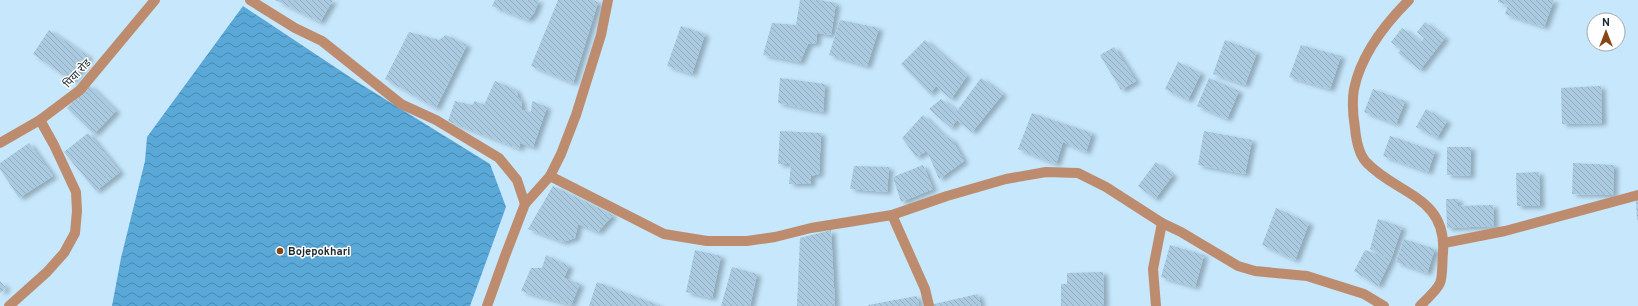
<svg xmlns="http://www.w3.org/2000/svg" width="1638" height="306" font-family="Overpass,'Noto Sans Devanagari',sans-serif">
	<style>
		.water { fill: url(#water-waves) }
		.building { fill: url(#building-back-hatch); filter: url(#shadow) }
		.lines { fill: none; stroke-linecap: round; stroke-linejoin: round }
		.minor { stroke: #bd8c6e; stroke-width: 10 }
		.poi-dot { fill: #884615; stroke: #fff; stroke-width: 1.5 }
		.labels { text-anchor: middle; stroke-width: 3; stroke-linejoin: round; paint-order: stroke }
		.street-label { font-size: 11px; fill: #1b2830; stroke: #fff }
		.poi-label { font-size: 11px; font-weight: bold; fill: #1b2830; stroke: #fff; text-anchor: start }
	</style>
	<defs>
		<pattern id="water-waves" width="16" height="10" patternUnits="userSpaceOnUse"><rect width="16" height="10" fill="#5aa8d7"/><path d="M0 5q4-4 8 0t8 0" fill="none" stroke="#4a89af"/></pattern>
		<pattern id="building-back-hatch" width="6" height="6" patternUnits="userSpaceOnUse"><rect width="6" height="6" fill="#aacadf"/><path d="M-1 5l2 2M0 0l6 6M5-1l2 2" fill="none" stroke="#92aec0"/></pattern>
		<filter id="shadow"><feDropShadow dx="4.5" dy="2.5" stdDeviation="2" flood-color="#0004"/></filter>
	</defs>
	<rect width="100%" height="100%" fill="#c6e7fc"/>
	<!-- water -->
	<polygon class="water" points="243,6 359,83 490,164 506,207 470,306 112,306 121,258 145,161 147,137"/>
	<!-- building -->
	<g class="building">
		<polygon points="275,0 333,0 320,22"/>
		<polygon points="495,0 539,0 534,13 528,20 492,6"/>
		<polygon points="558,0 593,0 598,2 573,83 531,66"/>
		<polygon points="800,0 820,0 836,3 831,35 817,33 816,43 808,44 800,62 763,55 772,23 796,25"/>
		<polygon points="1498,0 1554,0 1544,27 1505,14 1508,5 1498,2"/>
		<polygon points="840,20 879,28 867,66 829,55"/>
		<polygon points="1425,22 1445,38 1420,70 1398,53 1401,50 1391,42 1402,28 1421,42 1424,38 1417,32"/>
		<polygon points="681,26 705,34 692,74 667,66"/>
		<polygon points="49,30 89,57 72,81 33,54"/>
		<polygon points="409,32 439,40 446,35 467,45 436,108 385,79"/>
		<polygon points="925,40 967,76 951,99 936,86 930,94 901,64"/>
		<polygon points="1225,40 1257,52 1245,85 1213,74"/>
		<polygon points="1301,45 1341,56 1330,89 1289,77"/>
		<polygon points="1114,47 1136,81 1121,90 1100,55"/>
		<polygon points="1178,62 1201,73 1188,100 1165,89"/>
		<polygon points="780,78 825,84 823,112 778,103"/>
		<polygon points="981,78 1003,94 972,132 957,120 951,128 929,109 941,99 957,111"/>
		<polygon points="1209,78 1239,91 1227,119 1197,106"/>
		<polygon points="495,81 516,90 518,97 521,100 522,110 531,112 532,101 547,107 533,147 520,143 520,149 448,121 455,101 472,105 475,101 484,105"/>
		<polygon points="89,85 116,111 94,134 67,108"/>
		<polygon points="1601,86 1602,123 1562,124 1561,88"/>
		<polygon points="1373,89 1405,101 1396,124 1364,112"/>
		<polygon points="1426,109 1447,121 1437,138 1416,127"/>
		<polygon points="1032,113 1092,133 1086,152 1063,142 1056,164 1018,149"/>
		<polygon points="923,115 943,135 952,140 964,161 939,179 927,151 916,157 902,138"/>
		<polygon points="780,131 821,133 819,174 811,176 811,184 789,184 791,164 778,164"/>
		<polygon points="1204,131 1252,140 1245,174 1198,165"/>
		<polygon points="88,133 120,172 96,191 64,152"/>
		<polygon points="1390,136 1435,151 1428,172 1383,156"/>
		<polygon points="29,143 53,176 19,198 0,169 0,163"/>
		<polygon points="1447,147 1471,147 1470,176 1447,175"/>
		<polygon points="1156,162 1173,175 1155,199 1138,186"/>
		<polygon points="1573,163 1614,165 1613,195 1572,194"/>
		<polygon points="923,165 933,189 901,202 893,177"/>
		<polygon points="854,166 889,167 887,192 850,189"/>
		<polygon points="1539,172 1540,206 1517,206 1516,173"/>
		<polygon points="553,186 613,215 598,232 578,224 575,238 563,242 528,229"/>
		<polygon points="1446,199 1458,199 1458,206 1493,205 1494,226 1447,228"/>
		<polygon points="1636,200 1638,200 1638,220 1637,220"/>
		<polygon points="1276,208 1309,223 1295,260 1262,245"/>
		<polygon points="1378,219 1402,227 1391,259 1370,249"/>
		<polygon points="831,230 835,306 797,306 800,238"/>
		<polygon points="1404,239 1435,249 1427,273 1396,262"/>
		<polygon points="1170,245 1204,255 1195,287 1161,277"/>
		<polygon points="695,250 721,256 712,298 686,292"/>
		<polygon points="1365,250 1391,259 1378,286 1354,271"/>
		<polygon points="546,255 569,266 564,278 580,284 571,305 521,291 531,268 542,268"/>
		<polygon points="732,267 757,274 750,306 721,306"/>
		<polygon points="1103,272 1104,306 1061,306 1061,284 1067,284 1067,273"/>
		<polygon points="0,281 6,288 0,293"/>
		<polygon points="597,282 661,306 589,306"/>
		<polygon points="978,294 981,306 934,306 934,304"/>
		<polygon points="917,296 919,306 868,306 868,305"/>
	</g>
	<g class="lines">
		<!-- minor -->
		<g class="minor">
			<polyline points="250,0 295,28 322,41 401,104 436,120 499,158 517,180 525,204"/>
			<path d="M1409 0C1385 24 1361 55 1354 89 1352 101 1353 116 1355 128 1356 139 1359 154 1366 162 1397 195 1447 196 1443 253 1442 260 1443 277 1440 283 1437 290 1426 300 1420 306"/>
			<polyline points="0,143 40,120 80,90 155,0"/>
			<polyline points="550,176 664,234 707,241 747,241 775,237 811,228 892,215 947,196 1006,179 1046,172 1078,173 1106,187 1162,223 1181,232 1238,266 1255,271 1307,276 1364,294 1384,306"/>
			<polyline points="892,215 925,289 929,306"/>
			<polyline points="1444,243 1505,231 1638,195"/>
			<polyline points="9,306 47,272 64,253 75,233 77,211 76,192 54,145 40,120"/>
			<polyline points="487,306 505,256 525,204 550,176 561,154 576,115 601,35 608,0"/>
			<polyline points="1156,306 1153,269 1162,223"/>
		</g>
	</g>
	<!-- markers -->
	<circle class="poi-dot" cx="280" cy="251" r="4"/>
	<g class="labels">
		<!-- street labels -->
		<g class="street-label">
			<text transform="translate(77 73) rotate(-47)" y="4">पिया रोड</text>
		</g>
		<!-- poi labels -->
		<g class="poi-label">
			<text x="288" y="255">Bojepokhari</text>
		</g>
	</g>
	<!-- north arrow -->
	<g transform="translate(1606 32)"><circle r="19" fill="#ffffff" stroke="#a4a9ac"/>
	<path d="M0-3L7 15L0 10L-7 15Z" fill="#884615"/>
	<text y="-6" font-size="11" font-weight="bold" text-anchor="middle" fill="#1b2830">N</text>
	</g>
</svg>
